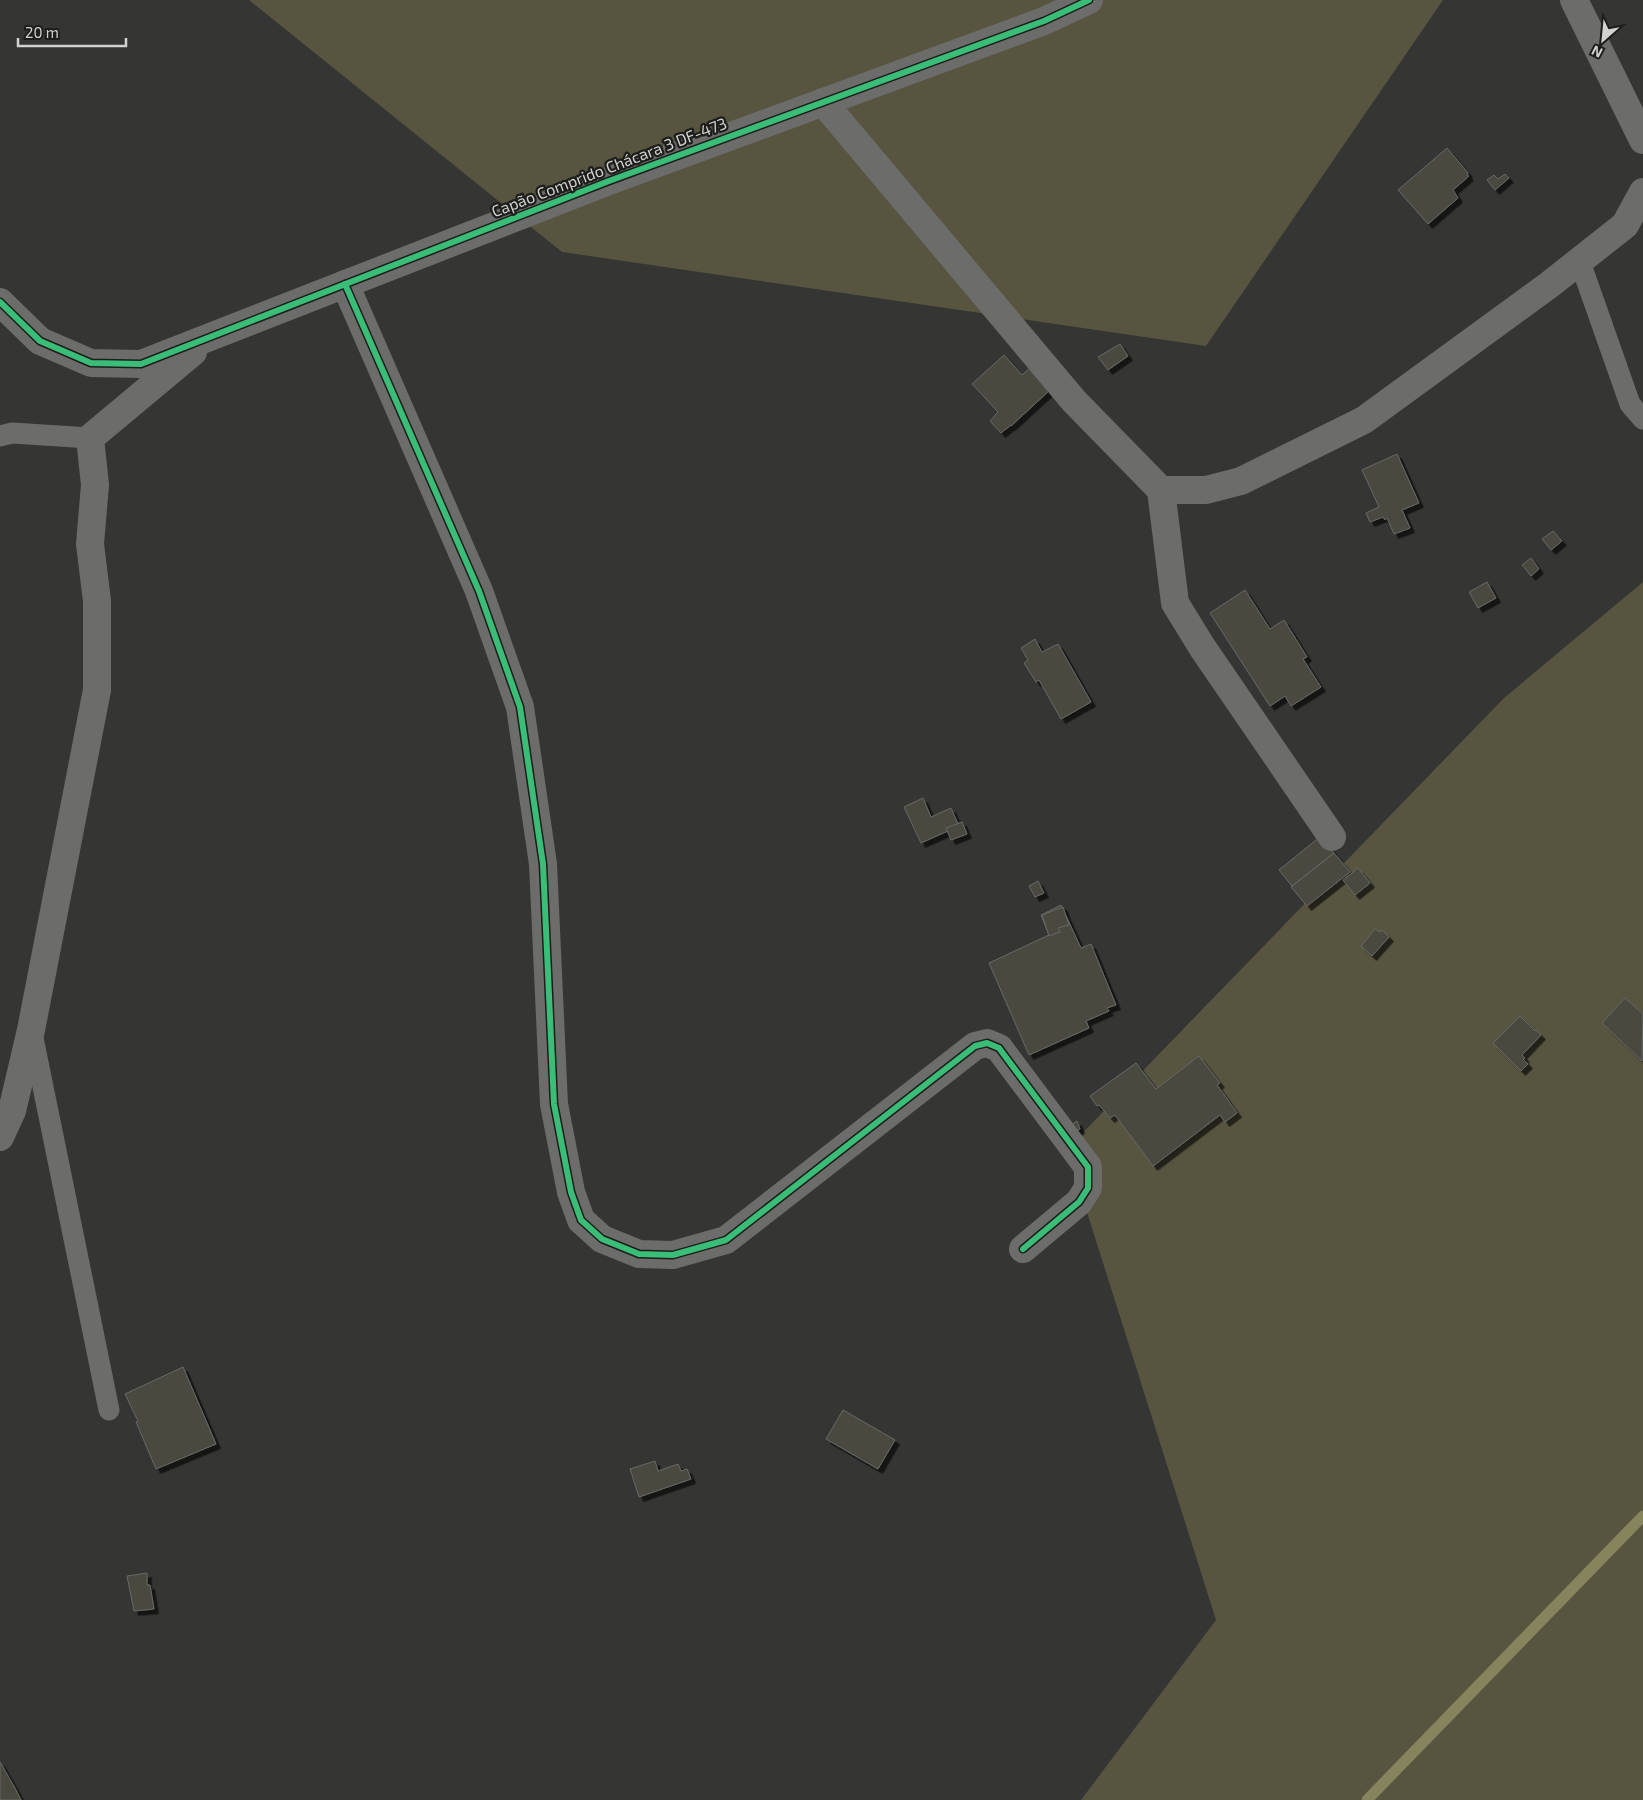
<svg xmlns="http://www.w3.org/2000/svg" width="1643" height="1800" font-family="'Exo 2',sans-serif">
	<style>
		.green { fill: #575540 }
		.lines { fill: none; stroke-linecap: round; stroke-linejoin: round }
		.stream { stroke: #86845c; stroke-width: 11 }
		.building { fill: #4a4941; stroke: #686867; filter: url(#shadow) }
		.lane { stroke: #6c6c6a; stroke-width: 21 }
		.street { stroke: #6c6c6a; stroke-width: 28 }
		.cycleway-casing { stroke: #1d1d1c; stroke-width: 9 }
		.cycleway { stroke: #3abd76; stroke-width: 6 }
		.labels { text-anchor: middle; stroke-width: 4.5; stroke-linejoin: round; paint-order: stroke }
		.street-label { font-size: 16px; fill: #d2d2cf; stroke: #1d1d1c }
	</style>
	<defs>
		<filter id="shadow"><feDropShadow dx="4.5" dy="4.5" stdDeviation="0" flood-color="#0009"/></filter>
	</defs>
	<rect width="100%" height="100%" fill="#353533"/>
	<!-- green -->
	<g class="green">
		<polygon points="249,0 1443,0 1206,346 562,252"/>
		<polygon points="1643,582 1643,1800 1081,1800 1216,1620 1067,1149 1504,698"/>
	</g>
	<g class="lines">
		<!-- stream -->
		<polyline class="stream" points="1367,1800 1643,1516"/>
	</g>
	<!-- building -->
	<g class="building">
		<polygon points="1447,148 1468,173 1467,175 1469,176 1453,190 1458,198 1428,224 1398,190"/>
		<polygon points="1505,174 1509,178 1495,190 1487,180 1494,175 1498,179"/>
		<polygon points="1120,344 1128,356 1108,370 1098,357"/>
		<polygon points="1004,355 1022,375 1030,368 1050,390 1011,426 1011,425 1001,433 990,421 998,412 972,384"/>
		<polygon points="1397,454 1419,503 1402,510 1410,528 1394,534 1387,518 1385,520 1383,517 1370,522 1366,513 1379,507 1362,470"/>
		<polygon points="1553,531 1562,541 1551,550 1542,539"/>
		<polygon points="1531,558 1539,569 1531,576 1522,565"/>
		<polygon points="1487,582 1496,598 1478,608 1469,592"/>
		<polygon points="1245,590 1270,629 1284,620 1307,657 1303,659 1321,687 1291,706 1285,696 1270,706 1210,613"/>
		<polygon points="1035,639 1042,652 1058,644 1091,702 1061,719 1039,680 1036,682 1024,663 1028,660 1021,648"/>
		<polygon points="923,798 931,817 951,808 959,826 921,843 904,807"/>
		<polygon points="962,822 967,834 951,840 946,828"/>
		<polygon points="1321,836 1334,853 1292,886 1279,870"/>
		<polygon points="1334,853 1350,872 1307,906 1291,887"/>
		<polygon points="1358,868 1370,883 1355,895 1343,880"/>
		<polygon points="1038,881 1044,893 1035,897 1029,886"/>
		<polygon points="1061,905 1081,948 1091,944 1116,1005 1107,1008 1109,1011 1086,1021 1089,1028 1029,1055 989,963 1049,935 1041,915"/>
		<polygon points="1063,907 1069,925 1058,928 1060,932 1049,936 1042,915"/>
		<polygon points="1375,929 1380,932 1382,930 1389,937 1372,956 1361,946"/>
		<polygon points="1625,998 1643,1014 1642,1061 1602,1023"/>
		<polygon points="1520,1016 1535,1031 1536,1030 1541,1035 1522,1055 1525,1058 1523,1059 1528,1064 1521,1071 1493,1043"/>
		<polygon points="1199,1056 1220,1083 1217,1085 1237,1113 1225,1122 1220,1115 1153,1166 1115,1115 1110,1118 1099,1105 1097,1106 1090,1096 1136,1063 1156,1089"/>
		<polygon points="1077,1121 1080,1129 1073,1135 1068,1127"/>
		<polygon points="183,1367 216,1444 156,1469 136,1422 138,1421 125,1394"/>
		<polygon points="843,1410 895,1440 878,1469 826,1439"/>
		<polygon points="655,1461 658,1471 678,1464 681,1471 687,1469 691,1479 639,1497 630,1469"/>
		<polygon points="147,1573 147,1585 150,1585 154,1609 134,1611 127,1576"/>
		<polygon points="0,1762 15,1788 21,1800 0,1800"/>
	</g>
	<g class="lines">
		<!-- lane -->
		<g class="lane">
			<polyline points="1580,262 1630,404 1643,419"/>
			<polyline points="0,436 12,433 90,438"/>
			<polyline points="32,1033 109,1410"/>
		</g>
		<!-- street -->
		<g class="street">
			<polyline points="1574,0 1643,140"/>
			<polyline points="823,102 1074,401 1161,490 1206,490 1241,481 1364,420 1549,285 1625,225 1643,192"/>
			<polyline points="345,284 479,591 520,707 543,864 554,1104 571,1192 581,1220 602,1239 639,1254 673,1255 726,1240 975,1046 987,1043 999,1048 1088,1167 1088,1188 1079,1202 1023,1249"/>
			<polyline points="0,302 40,341 91,363 141,364 609,181 1044,21 1089,0"/>
			<polyline points="1161,490 1175,603 1202,647 1332,837"/>
			<polyline points="0,1137 12,1111 31,1030 97,690 97,601 90,544 95,485 90,438 193,352"/>
		</g>
		<defs>
			<g id="cycleway">
				<polyline points="345,284 479,591 520,707 543,864 554,1104 571,1192 581,1220 602,1239 639,1254 673,1255 726,1240 975,1046 987,1043 999,1048 1088,1167 1088,1188 1079,1202 1023,1249"/>
				<polyline points="0,302 40,341 91,363 141,364 609,181 1044,21 1089,0"/>
			</g>
		</defs>
		<!-- cycleway casing -->
		<use href="#cycleway" class="cycleway-casing"/>
		<!-- cycleway -->
		<use href="#cycleway" class="cycleway"/>
	</g>
	<g class="labels">
		<!-- street labels -->
		<g class="street-label">
			<text transform="translate(609 167) rotate(-21)" y="6">Capão Comprido Chácara 3 DF-473</text>
		</g>
	</g>
	<!-- north arrow -->
	<g transform="translate(1603 40) rotate(207)" stroke="#1d1d1c" stroke-width="4" paint-order="stroke">
	<path d="M0-4L9 19L0 12L-9 19Z" fill="#d2d2cf"/>
	<text y="-8" font-size="14" font-weight="bold" text-anchor="middle" fill="#d2d2cf">N</text>
	</g>
	<!-- scale -->
	<path d="M18 38v8h108v-8" fill="none" stroke="#d2d2cf" stroke-width="2.5"/>
	<text x="25" y="38" font-size="15" fill="#d2d2cf" stroke="#1d1d1c" stroke-width="4" paint-order="stroke">20 m</text>
</svg>
